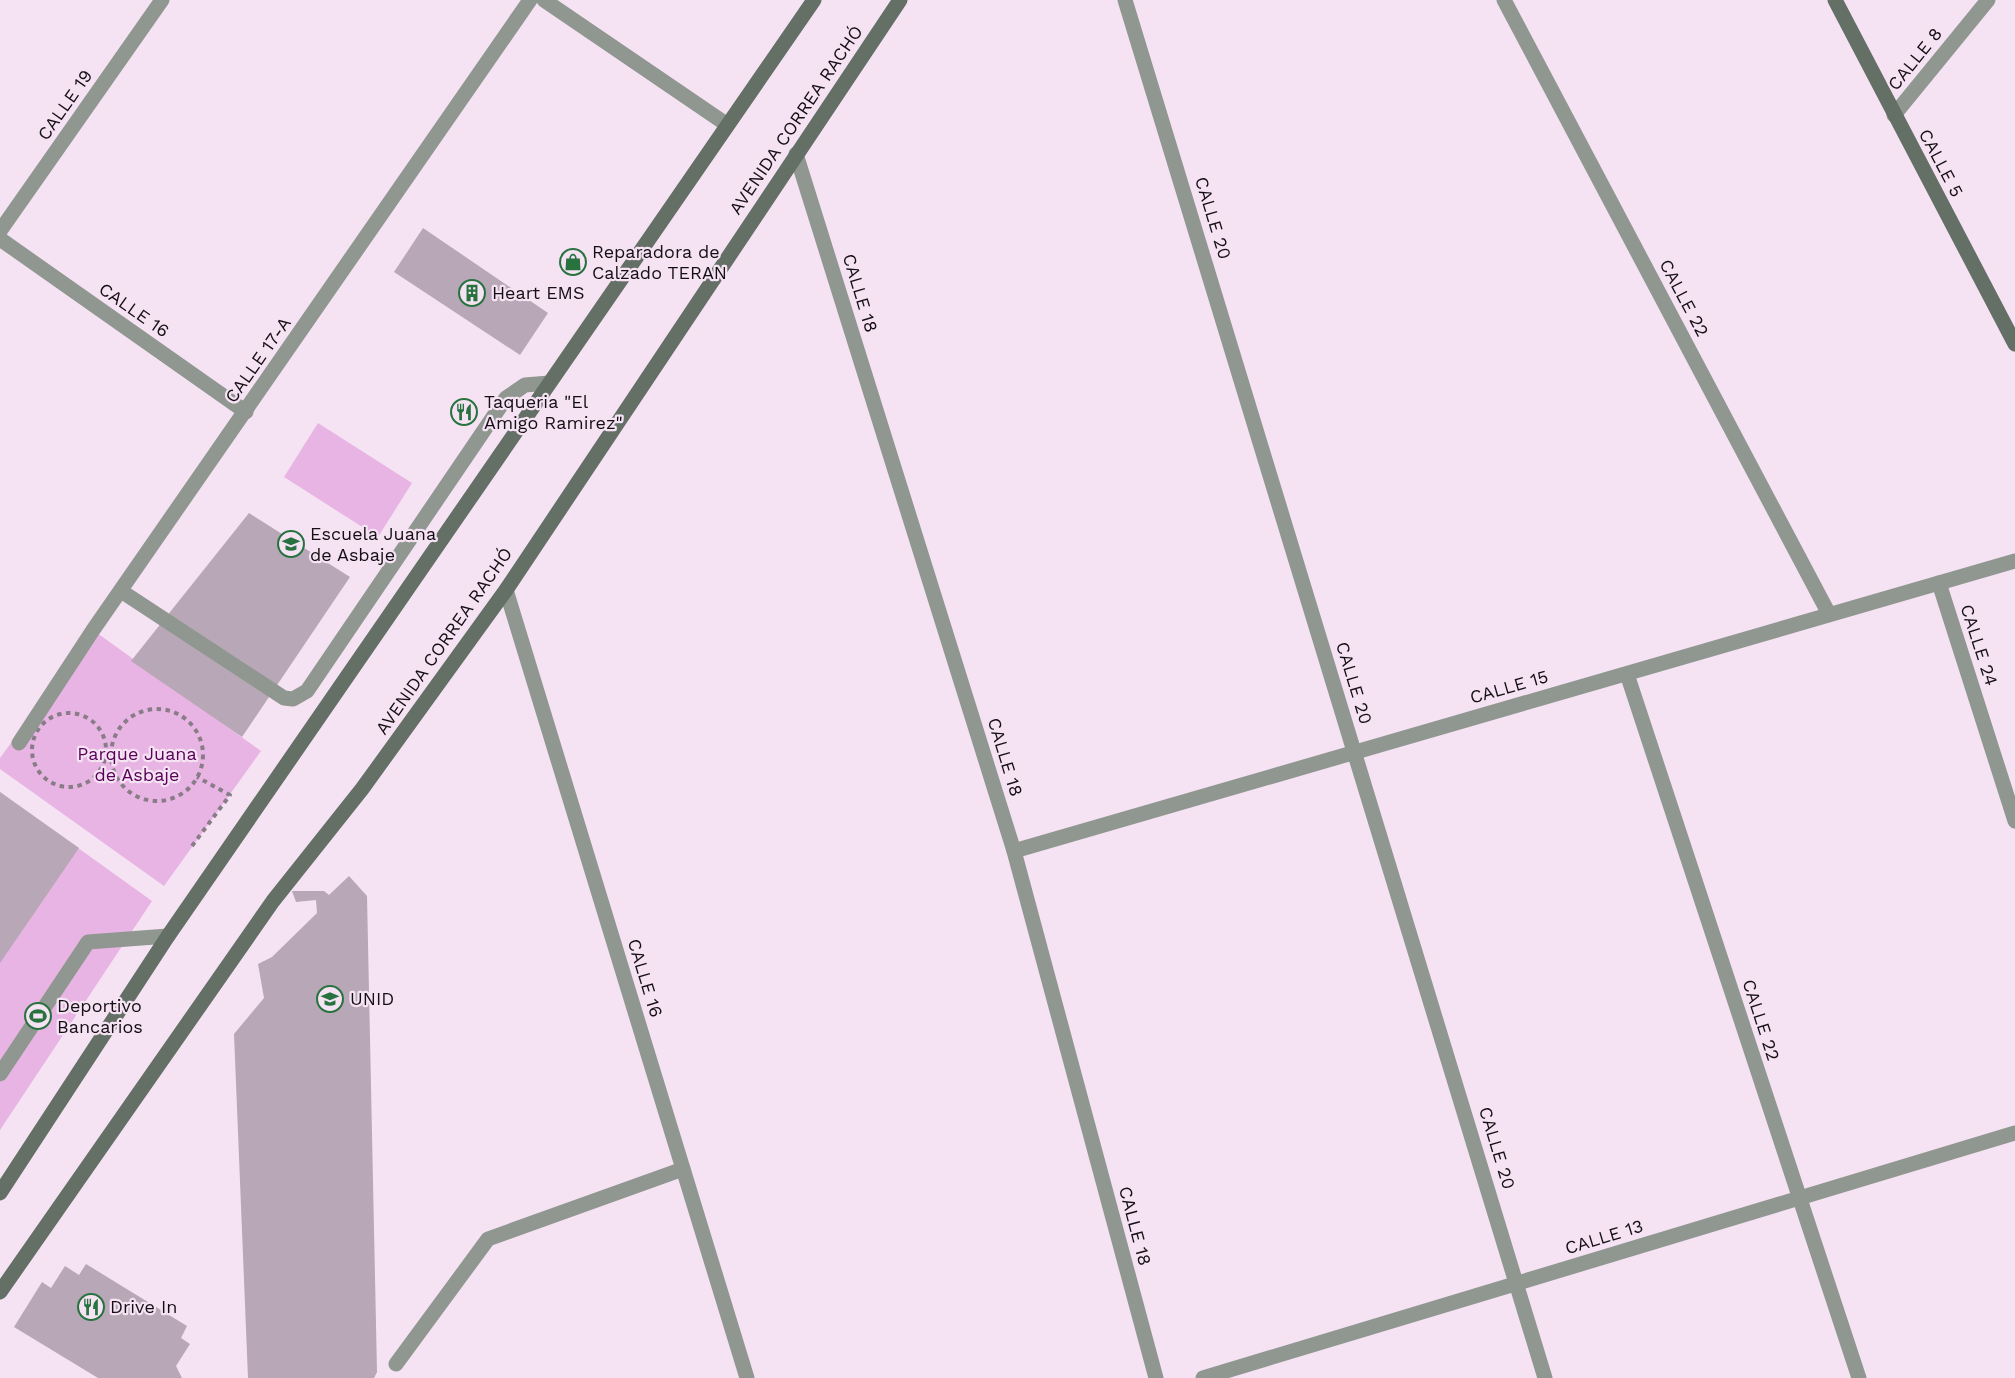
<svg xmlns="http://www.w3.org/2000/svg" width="2015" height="1378" font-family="'Work Sans',sans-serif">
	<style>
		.green { fill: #e8b4e4 }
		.building { fill: #b8a7b6 }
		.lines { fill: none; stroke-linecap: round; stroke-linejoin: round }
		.path { stroke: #887c87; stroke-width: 4; stroke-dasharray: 4.5 4.5; stroke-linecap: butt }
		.lane { stroke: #8f9790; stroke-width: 15 }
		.street { stroke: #8f9790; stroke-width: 15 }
		.secondary { stroke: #646f66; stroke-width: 15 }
		.labels { text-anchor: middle; stroke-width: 4.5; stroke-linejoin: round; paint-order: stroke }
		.street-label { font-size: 18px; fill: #150f15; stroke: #f5e3f3 }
		.poi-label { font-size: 18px; fill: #150f15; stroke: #f5e3f3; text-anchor: start }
		.park-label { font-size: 18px; fill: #590058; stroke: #f5e3f3 }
	</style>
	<rect width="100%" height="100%" fill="#f5e3f3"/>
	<!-- green -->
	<g class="green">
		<polygon points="318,423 412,483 378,537 284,477"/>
		<polygon points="93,630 261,751 164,886 0,769 0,758"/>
		<polygon points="0,792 152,901 0,1130"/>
	</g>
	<!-- building -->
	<g class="building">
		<polygon points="423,228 548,313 520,355 394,272"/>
		<polygon points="249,513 350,577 242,737 131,661"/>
		<polygon points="0,792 79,848 0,963"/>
		<polygon points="349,876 367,896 377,1372 374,1378 248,1378 234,1034 264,998 258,964 272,957 317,913 316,900 296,902 292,891 324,891 329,895"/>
		<polygon points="86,1264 187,1326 181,1338 190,1344 176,1366 182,1378 98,1378 14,1327 42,1282 51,1288 65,1266 79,1275"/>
	</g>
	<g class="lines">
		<!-- path -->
		<g class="path">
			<circle cx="157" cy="755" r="46"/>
			<circle cx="69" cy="750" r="37"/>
			<polyline points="192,846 230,795 197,777"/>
		</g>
		<!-- lane -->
		<g class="lane">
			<polyline points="121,591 284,698 293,699 307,691 506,398 525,385 549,383"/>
			<polyline points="0,1074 88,942 168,936"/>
			<polyline points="396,1364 488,1239 683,1169"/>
		</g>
		<!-- street -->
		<g class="street">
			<polyline points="544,0 726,124"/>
			<polyline points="1125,0 1545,1378"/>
			<polyline points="1504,0 1829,614"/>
			<polyline points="1894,115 1988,0"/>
			<polyline points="796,154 1014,851 1156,1378"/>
			<polyline points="0,231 162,0"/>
			<polyline points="0,239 246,412"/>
			<polyline points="1939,583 2015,821"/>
			<polyline points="506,590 747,1378"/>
			<polyline points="1627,674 1859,1378"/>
			<polyline points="19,743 93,630 530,0"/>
			<polyline points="1014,851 2015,561"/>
			<polyline points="1203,1378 2015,1133"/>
		</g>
		<!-- secondary -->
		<g class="secondary">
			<polyline points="1835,0 2015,344"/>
			<polyline points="0,1193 168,936 814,0"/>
			<polyline points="0,1292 273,901 362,789 506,590 900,0"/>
		</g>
	</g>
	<!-- icons -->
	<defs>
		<symbol id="shop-ring" viewBox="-11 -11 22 22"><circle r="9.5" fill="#f5e3f3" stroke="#28723f" stroke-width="1.5"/><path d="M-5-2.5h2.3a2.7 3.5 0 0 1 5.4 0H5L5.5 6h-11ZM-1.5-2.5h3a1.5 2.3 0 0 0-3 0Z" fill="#28723f"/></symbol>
		<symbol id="building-ring" viewBox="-11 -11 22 22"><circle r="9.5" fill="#f5e3f3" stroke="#28723f" stroke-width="1.5"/><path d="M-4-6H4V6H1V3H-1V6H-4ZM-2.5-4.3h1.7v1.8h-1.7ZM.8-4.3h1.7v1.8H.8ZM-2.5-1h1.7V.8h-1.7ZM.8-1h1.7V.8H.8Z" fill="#28723f"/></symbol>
		<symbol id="restaurant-ring" viewBox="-11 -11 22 22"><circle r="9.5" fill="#f5e3f3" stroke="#28723f" stroke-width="1.5"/><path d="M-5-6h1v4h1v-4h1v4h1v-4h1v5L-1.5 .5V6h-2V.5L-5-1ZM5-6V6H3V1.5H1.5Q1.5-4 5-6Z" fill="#28723f"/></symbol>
		<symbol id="school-ring" viewBox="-11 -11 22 22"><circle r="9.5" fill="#f5e3f3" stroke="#28723f" stroke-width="1.5"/><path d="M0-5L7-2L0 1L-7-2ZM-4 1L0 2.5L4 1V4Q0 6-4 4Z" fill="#28723f"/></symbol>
		<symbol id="stadium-ring" viewBox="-11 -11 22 22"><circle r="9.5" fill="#f5e3f3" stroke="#28723f" stroke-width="1.5"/><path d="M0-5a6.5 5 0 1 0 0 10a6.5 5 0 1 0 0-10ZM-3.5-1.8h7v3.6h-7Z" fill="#28723f"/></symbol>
	</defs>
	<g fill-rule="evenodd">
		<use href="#shop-ring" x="558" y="247" width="30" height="30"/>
		<use href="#building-ring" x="457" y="278" width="30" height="30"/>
		<use href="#restaurant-ring" x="449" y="397" width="30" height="30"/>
		<use href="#school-ring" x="276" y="529" width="30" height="30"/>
		<use href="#school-ring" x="315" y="984" width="30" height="30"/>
		<use href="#stadium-ring" x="23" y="1001" width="30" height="30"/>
		<use href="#restaurant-ring" x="76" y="1292" width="30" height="30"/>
	</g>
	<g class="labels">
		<!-- street labels -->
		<g class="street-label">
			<text transform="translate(1915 59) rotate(-51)" y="6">CALLE 8</text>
			<text transform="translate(65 105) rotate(-55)" y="6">CALLE 19</text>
			<text transform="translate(796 120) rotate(-56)" y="6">AVENIDA CORREA RACHÓ</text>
			<text transform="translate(1941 163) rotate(62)" y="6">CALLE 5</text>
			<text transform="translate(1213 218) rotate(73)" y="6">CALLE 20</text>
			<text transform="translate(860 293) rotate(73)" y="6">CALLE 18</text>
			<text transform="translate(1684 298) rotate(62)" y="6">CALLE 22</text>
			<text transform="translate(134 310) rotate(35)" y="6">CALLE 16</text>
			<text transform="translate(258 360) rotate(-55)" y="6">CALLE 17-A</text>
			<text transform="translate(444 641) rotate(-55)" y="6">AVENIDA CORREA RACHÓ</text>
			<text transform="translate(1979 645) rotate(72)" y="6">CALLE 24</text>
			<text transform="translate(1354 683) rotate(73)" y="6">CALLE 20</text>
			<text transform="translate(1509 687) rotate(-16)" y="6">CALLE 15</text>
			<text transform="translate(1005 757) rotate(73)" y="6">CALLE 18</text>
			<text transform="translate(645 978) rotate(73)" y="6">CALLE 16</text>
			<text transform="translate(1761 1020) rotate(72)" y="6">CALLE 22</text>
			<text transform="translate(1497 1148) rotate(73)" y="6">CALLE 20</text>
			<text transform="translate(1135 1226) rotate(75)" y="6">CALLE 18</text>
			<text transform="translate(1604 1237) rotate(-17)" y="6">CALLE 13</text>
		</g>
		<!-- poi labels -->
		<g class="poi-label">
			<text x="592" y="258">Reparadora de<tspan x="592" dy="21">Calzado TERAN</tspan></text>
			<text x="492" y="299">Heart EMS</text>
			<text x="484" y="408">Taqueria "El<tspan x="484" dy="21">Amigo Ramirez"</tspan></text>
			<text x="310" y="540">Escuela Juana<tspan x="310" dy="21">de Asbaje</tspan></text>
			<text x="350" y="1005">UNID</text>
			<text x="57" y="1012">Deportivo<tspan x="57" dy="21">Bancarios</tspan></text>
			<text x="110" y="1313">Drive In</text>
		</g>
		<!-- park labels -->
		<g class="park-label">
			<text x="137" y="760">Parque Juana<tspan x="137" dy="21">de Asbaje</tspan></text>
		</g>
	</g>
</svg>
